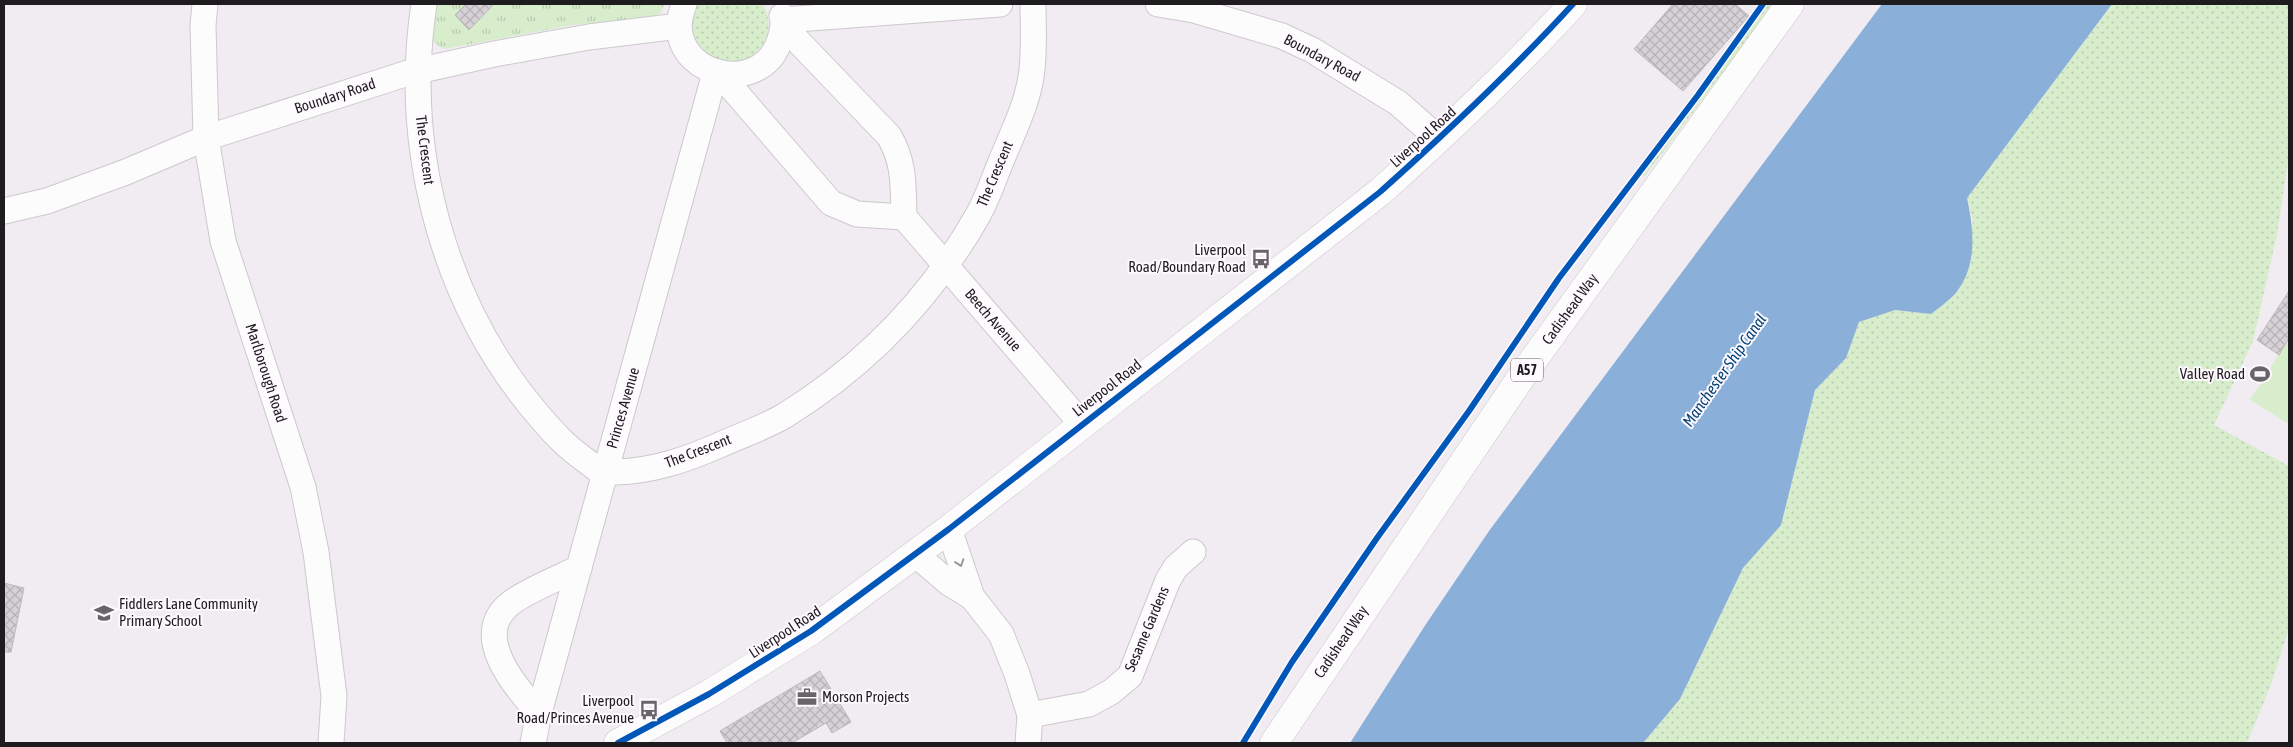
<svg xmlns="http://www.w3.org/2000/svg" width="2293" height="747" font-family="'Asap Condensed',sans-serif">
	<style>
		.grass { fill: url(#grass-dots) }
		.park { fill: url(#park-tufts) }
		.pitch { fill: #d7edcc }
		.water { fill: #8aafd9 }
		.building { fill: url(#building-cross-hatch); stroke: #bdb9bd }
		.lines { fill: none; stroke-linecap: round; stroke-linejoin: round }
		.minor-casing { stroke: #ccc8cc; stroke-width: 27 }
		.major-casing { stroke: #ccc8cc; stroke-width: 29 }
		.highway-casing { stroke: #ccc8cc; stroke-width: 29 }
		.minor { stroke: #fdfcfd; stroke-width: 25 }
		.major { stroke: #fdfcfd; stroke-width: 28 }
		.highway { stroke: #fdfcfd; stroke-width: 28 }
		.cycleway-casing { stroke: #fef9ff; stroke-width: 9 }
		.cycleway { stroke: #0057b8; stroke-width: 6 }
		.oneway { stroke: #999799 }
		.labels { text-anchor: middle; stroke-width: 4; stroke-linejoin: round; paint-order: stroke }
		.shield { fill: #fef9ff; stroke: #625e62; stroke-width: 1 }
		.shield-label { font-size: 14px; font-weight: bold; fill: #1f1c1f }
		.street-label { font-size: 15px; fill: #1f1c1f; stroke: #fef9ff }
		.poi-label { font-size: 15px; fill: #1f1c1f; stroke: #fef9ff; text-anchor: end }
		.water-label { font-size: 16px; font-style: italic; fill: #034377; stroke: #fef9ff }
	</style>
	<defs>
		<pattern id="grass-dots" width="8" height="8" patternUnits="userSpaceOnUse" patternTransform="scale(1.25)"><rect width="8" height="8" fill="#d7edcc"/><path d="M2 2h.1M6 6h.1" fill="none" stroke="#b8cbaf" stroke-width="1.8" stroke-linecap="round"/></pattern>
		<pattern id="park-tufts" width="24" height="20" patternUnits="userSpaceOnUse" patternTransform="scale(1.25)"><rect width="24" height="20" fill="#d7edcc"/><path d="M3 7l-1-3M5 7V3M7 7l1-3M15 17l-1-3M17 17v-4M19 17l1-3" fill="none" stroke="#b8cbaf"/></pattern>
		<pattern id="building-cross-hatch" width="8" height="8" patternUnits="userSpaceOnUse" patternTransform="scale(1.25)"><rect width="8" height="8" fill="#d5d1d5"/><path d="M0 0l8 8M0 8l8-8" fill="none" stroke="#b6b3b6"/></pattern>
	</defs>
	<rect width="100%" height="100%" fill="#f1ecf2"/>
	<!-- grass -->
	<g class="grass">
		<path d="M698 4H763C769 17 772 31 763 44 736 86 673 49 698 4Z"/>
		<polygon points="1768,4 1772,4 1748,39 1645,176 1642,176"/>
		<polygon points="2112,4 2289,4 2289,156 2277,234 2253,341 2214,425 2289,466 2289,629 2270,687 2247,743 1643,743 1680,699 1743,568 1781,525 1815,390 1846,358 1859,322 1895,310 1931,314 1973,222 1967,198"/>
	</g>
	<!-- park -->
	<polygon class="park" points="434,4 664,4 661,13 650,18 573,25 444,49 431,41"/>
	<!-- pitch -->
	<polygon class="pitch" points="2289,338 2289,424 2250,400"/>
	<!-- water -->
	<path class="water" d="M1882 4H2112L1967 198C1974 230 1978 266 1955 294 1948 301 1939 308 1931 314L1895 310 1859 322 1846 358 1815 390 1781 525 1743 568 1680 699 1643 743H1350L1426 624 1489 531Z"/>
	<!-- building -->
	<g class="building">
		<polygon points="466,4 494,4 469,30 455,15"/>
		<polygon points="1673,4 1735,4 1749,16 1683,91 1634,49"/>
		<polygon points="2289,291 2289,338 2279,355 2257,340"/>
		<polygon points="4,583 24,588 11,652 4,652"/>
		<polygon points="820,671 851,722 832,733 826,723 792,743 727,743 720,731"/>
	</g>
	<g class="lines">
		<defs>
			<g id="minor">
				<polyline points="205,4 203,25 206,138 223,241 303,487 316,552 334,696 331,743"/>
				<path d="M424 4C402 149 443 305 540 417 557 437 567 447 589 463 593 465 599 472 604 473 605 473 615 472 616 472 654 471 688 459 722 444 742 435 765 427 784 416 865 366 931 298 978 215 987 199 993 181 1000 164 1011 136 1026 108 1031 77 1035 53 1033 28 1033 4"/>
				<path d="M684 4C682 10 679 19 679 26 681 80 762 93 779 42 782 33 785 25 782 16"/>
				<polyline points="1158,4 1194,10 1282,36 1312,50 1398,103 1439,139"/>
				<polyline points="783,20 1000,4"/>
				<path d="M783 31 795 38 889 136C905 163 903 186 904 217L1082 424"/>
				<polyline points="728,76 732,88 831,203 857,214 904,217"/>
				<polyline points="4,211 47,201 126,172 206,138 408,73 494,54 589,37 679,26"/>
				<polyline points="949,529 972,597 1001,634 1017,674 1030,715 1028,743"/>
				<polyline points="915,554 949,583 972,597"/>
				<path d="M539 713C514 686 470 634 511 603 526 591 561 577 579 568"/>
				<polyline points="1030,715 1089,704 1111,692 1130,676 1168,580 1176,567 1193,552"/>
				<polyline points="533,743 539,713 715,73"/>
			</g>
			<path id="major" d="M618 743 709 694 811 631 949 529 1380 192C1447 132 1512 71 1573 4"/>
			<polyline id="highway" points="1274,743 1524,373 1790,4"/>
		</defs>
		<!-- minor casing -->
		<use href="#minor" class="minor-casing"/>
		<!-- major casing -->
		<use href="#major" class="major-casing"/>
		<!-- highway casing -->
		<use href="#highway" class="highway-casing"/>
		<!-- minor -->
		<use href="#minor" class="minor"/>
		<!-- major -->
		<use href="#major" class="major"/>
		<!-- highway -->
		<use href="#highway" class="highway"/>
		<defs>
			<g id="cycleway">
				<path d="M618 743 709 694 811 631 949 529 1380 192C1447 132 1512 71 1573 4"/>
				<polyline points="1243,743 1292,662 1377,538 1469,411 1559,278 1698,95 1763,4"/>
			</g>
		</defs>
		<!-- cycleway casing -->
		<use href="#cycleway" class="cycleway-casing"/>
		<!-- cycleway -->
		<use href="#cycleway" class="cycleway"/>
	</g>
	<!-- one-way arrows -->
	<defs><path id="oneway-chevron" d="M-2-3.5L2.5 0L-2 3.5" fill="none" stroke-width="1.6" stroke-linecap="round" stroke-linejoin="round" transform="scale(1.25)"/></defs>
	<use class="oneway" href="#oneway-chevron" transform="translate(960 563) rotate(71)"/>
	<!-- icons -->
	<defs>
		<symbol id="bus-bare" viewBox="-9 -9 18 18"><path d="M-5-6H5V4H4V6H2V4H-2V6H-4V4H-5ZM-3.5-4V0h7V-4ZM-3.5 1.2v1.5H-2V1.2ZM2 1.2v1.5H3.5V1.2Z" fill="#686569" stroke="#fef9ff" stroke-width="2.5" paint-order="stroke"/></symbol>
		<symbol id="stadium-bare" viewBox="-9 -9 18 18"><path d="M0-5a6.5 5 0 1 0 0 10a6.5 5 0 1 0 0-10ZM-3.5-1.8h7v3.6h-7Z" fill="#686569" stroke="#fef9ff" stroke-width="2.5" paint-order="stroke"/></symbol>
		<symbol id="school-bare" viewBox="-9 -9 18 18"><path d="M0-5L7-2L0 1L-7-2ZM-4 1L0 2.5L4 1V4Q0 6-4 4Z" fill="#686569" stroke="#fef9ff" stroke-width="2.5" paint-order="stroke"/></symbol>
		<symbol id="office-bare" viewBox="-9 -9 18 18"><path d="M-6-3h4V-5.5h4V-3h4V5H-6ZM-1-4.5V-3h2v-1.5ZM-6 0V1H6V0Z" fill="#686569" stroke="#fef9ff" stroke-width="2.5" paint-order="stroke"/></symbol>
	</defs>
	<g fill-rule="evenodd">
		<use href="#bus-bare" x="1247" y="245" width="28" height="28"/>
		<use href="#stadium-bare" x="2246" y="360" width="28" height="28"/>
		<use href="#school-bare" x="90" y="599" width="28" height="28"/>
		<use href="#office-bare" x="793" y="683" width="28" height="28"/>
		<use href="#bus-bare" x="635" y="696" width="28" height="28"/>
	</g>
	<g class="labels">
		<!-- shield labels -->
		<rect class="shield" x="1511" y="358.5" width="32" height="23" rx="4"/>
		<g class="shield-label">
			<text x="1527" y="375">A57</text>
		</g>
		<!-- street labels -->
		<g class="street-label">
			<text transform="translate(1322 58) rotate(28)" y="5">Boundary Road</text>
			<text transform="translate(335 96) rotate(-18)" y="5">Boundary Road</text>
			<text transform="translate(1423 137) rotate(-42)" y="5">Liverpool Road</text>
			<text transform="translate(425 150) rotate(83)" y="5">The Crescent</text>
			<text transform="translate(995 174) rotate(-67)" y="5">The Crescent</text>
			<text transform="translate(1570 309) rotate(-54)" y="5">Cadishead Way</text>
			<text transform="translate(993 320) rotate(49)" y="5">Beech Avenue</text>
			<text transform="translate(266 373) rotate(72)" y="5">Marlborough Road</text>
			<text transform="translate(1107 388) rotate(-38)" y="5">Liverpool Road</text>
			<text transform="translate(623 408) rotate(-74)" y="5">Princes Avenue</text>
			<text transform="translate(698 451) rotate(-21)" y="5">The Crescent</text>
			<text transform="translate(1147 629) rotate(-67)" y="5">Sesame Gardens</text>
			<text transform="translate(785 632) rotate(-33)" y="5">Liverpool Road</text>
			<text transform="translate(1341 642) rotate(-56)" y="5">Cadishead Way</text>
		</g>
		<!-- poi labels -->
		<g class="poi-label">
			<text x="1246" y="255">Liverpool<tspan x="1246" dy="17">Road/Boundary Road</tspan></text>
			<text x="2245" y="379">Valley Road</text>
			<text x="119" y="609" text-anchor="start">Fiddlers Lane Community<tspan x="119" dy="17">Primary School</tspan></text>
			<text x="822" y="702" text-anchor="start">Morson Projects</text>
			<text x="634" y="706">Liverpool<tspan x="634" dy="17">Road/Princes Avenue</tspan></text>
		</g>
		<!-- water labels -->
		<g class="water-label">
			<text transform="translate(1724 370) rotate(-55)" y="6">Manchester Ship Canal</text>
		</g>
	</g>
	<!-- border -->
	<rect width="2293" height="747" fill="none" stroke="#1f1c1f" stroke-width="10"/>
</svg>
